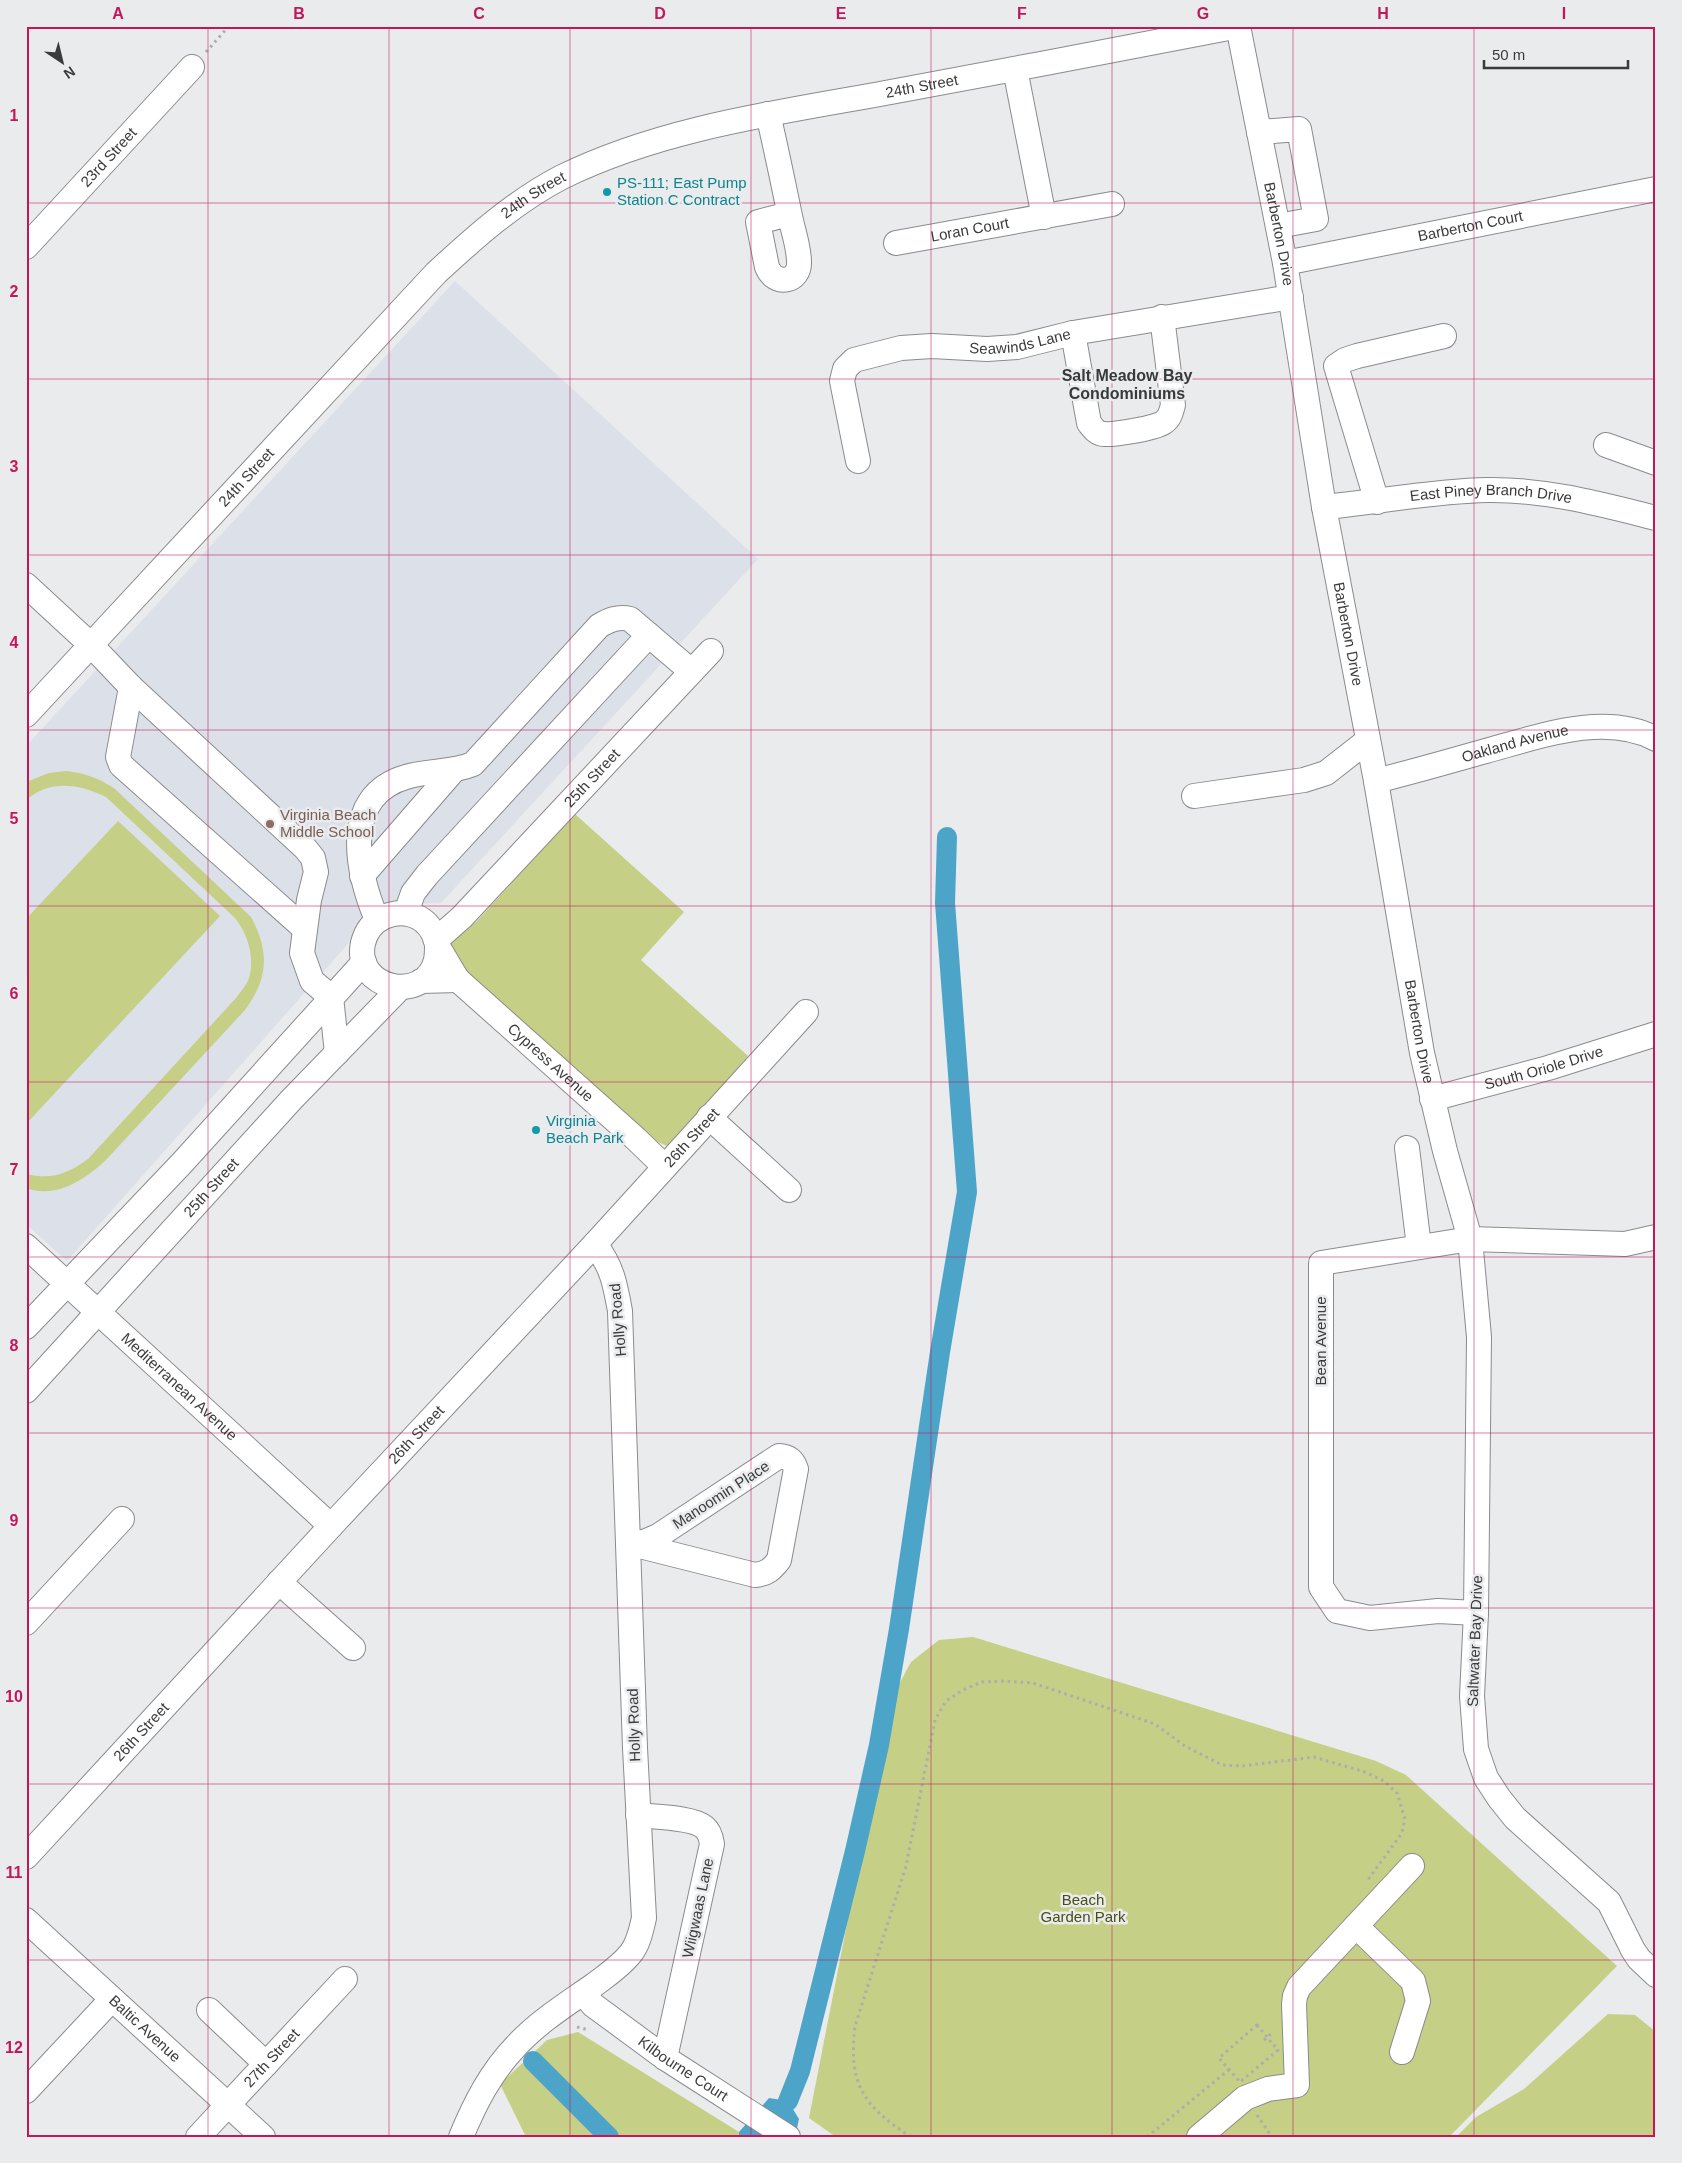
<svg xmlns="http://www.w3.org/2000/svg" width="1682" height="2163" font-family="Helvetica,sans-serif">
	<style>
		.built { fill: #dce0e9 }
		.green { fill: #c5cf85 }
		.water { fill: #4da4c9 }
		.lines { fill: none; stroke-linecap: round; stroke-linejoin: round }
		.canal { stroke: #4da4c9; stroke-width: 20 }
		.minor-casing { stroke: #8b8b8d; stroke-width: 26 }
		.path { stroke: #acadaf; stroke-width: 3; stroke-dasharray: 2.5 4; stroke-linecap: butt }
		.minor { stroke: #fff; stroke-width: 24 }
		.grid { fill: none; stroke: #c2185b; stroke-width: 1; stroke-opacity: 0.55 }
		.culture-dot { fill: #0f9aa8; stroke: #eaebed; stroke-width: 2 }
		.education-dot { fill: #8d6e63; stroke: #eaebed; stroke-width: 2 }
		.labels { text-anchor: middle; stroke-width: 5; stroke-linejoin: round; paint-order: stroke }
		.street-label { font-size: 15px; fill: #3b3b3c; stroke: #eaebed }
		.culture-label { font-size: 15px; fill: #0d838f; stroke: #eaebed; text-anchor: start }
		.education-label { font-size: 15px; fill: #785e54; stroke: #eaebed; text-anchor: start }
		.park-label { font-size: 15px; fill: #484e16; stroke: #eaebed }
		.neighbourhood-label { font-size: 16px; font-weight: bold; fill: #38393a; stroke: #eaebed }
		.neatline { fill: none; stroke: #c2185b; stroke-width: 2 }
		.grid-label { font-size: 16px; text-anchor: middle; font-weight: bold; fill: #c2185b }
	</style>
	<rect width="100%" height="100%" fill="#eaebed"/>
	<!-- built -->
	<polygon class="built" points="455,281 758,559 441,903 402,904 370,919 67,1261 26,1224 26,746"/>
	<!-- green -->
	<g class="green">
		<path d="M66 771C85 773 99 778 115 789L251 917C270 952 268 979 245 1010L105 1161C84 1180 56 1199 26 1188V1174C52 1180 67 1174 88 1159L236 998C240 992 247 985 249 978 255 958 248 934 235 918L106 797C79 784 51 779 26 800V782L49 773Z"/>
		<polygon points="575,814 684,912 641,960 748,1056 674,1143 667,1146 651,1139 451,961 447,941 476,922"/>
		<polygon points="118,821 220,916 26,1124 26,919"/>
		<polygon points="973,1637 1376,1761 1406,1775 1617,1966 1449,2137 836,2137 809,2118 891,1699 911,1662 939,1640"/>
		<polygon points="1608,2014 1635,2015 1656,2032 1656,2137 1456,2137 1476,2117 1524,2089"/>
		<polygon points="578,2032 739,2132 739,2137 526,2137 500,2084 547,2040"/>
	</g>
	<!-- water -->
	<polygon class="water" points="769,2098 788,2101 799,2119 795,2137 739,2137 739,2132"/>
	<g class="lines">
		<!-- canal -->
		<g class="canal">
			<polyline points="533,2061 609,2137"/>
			<polyline points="788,2101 800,2071 855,1851 879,1745 899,1629 940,1352 967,1192 945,903 947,837"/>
		</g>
		<defs>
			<g id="minor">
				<path id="s1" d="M1238 26 1285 263 1324 507 1376 781 1422 1053 1445 1151 1470 1239 1479 1337 1476 1613 1472 1696 1476 1749 1486 1778 1499 1798 1515 1818 1609 1902 1633 1950 1639 1959 1656 1975"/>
				<polyline points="1015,69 1044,217"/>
				<path d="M768 114C776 148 783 182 790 216 793 231 799 247 799 262 800 282 775 287 767 267L758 222 789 214"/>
				<polyline points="1259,132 1299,129 1316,219 1278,226"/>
				<path id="s2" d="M896 243 1112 204"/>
				<path id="s3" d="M26 247 192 67"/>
				<path id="s4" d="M1285 263 1656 189"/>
				<path d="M1073 333 1089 423C1093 428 1097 434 1104 434 1113 435 1158 428 1164 422 1170 418 1171 412 1173 405L1162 317"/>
				<polyline points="1606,445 1656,463"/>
				<path id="s5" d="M858 461 842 381 845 369 854 360 901 348 932 346 987 349 1017 347 1073 333 1291 297"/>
				<polyline points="1377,502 1336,366 1345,360 1357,356 1444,336"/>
				<path id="s6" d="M1324 507C1378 502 1432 491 1487 490 1545 489 1600 504 1656 518"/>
				<polyline points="26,585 91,645 131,687 305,848 313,858 316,872 309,900 302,953 312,981 331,997 337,1053"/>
				<polyline points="131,687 118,757 121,765 305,929"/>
				<path id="s7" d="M26 715 436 273C475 237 514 202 562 177 659 129 774 113 880 94 1000 72 1119 49 1239 26"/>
				<path id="s8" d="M1376 781C1411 772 1447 762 1482 752 1535 738 1604 711 1656 739"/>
				<polyline points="1194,796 1304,780 1326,773 1367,741"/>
				<polyline points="362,876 454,770"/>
				<polyline points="406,913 413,893 427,875 649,635"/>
				<path d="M377 920C357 872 340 796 406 777 428 770 452 773 473 764L599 626C609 620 618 616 630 619L691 671"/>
				<path id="s9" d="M436 940 462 917 711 651"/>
				<path id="s10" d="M458 980 635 1138 664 1166"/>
				<path d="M421 981 458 980C451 969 445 958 438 947 436 942 435 937 433 933 424 914 401 909 384 917 373 922 366 931 363 943 353 989 425 1005 436 960 437 955 437 950 437 945"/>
				<path id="s11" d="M1432 1099 1548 1068 1656 1034"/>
				<polyline points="709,1117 789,1190"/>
				<polyline points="1407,1148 1419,1247"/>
				<path id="s12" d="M26 1246 331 1526"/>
				<polyline points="26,1327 182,1163 364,962"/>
				<path id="s13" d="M26 1391 292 1099 400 988"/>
				<path d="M779 1456C789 1457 793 1460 796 1469L779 1560C772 1569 767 1574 755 1575L628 1543 644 1542 658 1536Z"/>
				<polyline points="279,1582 353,1648"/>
				<polyline points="1476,1613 1438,1611 1370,1618 1337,1611 1321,1587 1321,1263 1470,1239 1625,1244 1656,1237"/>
				<polyline points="26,1623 122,1519"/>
				<path d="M638 1815C654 1817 692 1817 704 1827 709 1831 711 1837 712 1844L665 2058"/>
				<path id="s14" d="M26 1857 331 1526 595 1244 806 1012"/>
				<path id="s15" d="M26 1920 263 2137"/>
				<polyline points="1356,1926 1413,1981 1418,2001 1402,2052"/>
				<path id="s16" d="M583 1993 593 2005 665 2058 788 2137"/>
				<polyline points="209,2010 266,2064"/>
				<polyline points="26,2091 112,1999"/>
				<path id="s17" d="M198 2137 345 1979"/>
				<path d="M461 2137C475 2103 491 2072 516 2046 538 2022 567 2004 594 1985 607 1975 621 1966 631 1953 639 1943 641 1930 644 1918L635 1748 620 1311C615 1283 612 1267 595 1244"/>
				<polyline points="1199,2137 1245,2098 1268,2089 1297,2085 1294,2004 1295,1996 1299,1987 1412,1866"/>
			</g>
		</defs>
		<!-- minor casing -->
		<use href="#minor" class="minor-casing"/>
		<!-- path -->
		<g class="path">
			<polyline points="206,52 229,26"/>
			<polygon points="1257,2025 1278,2050 1240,2082 1219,2058"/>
			<polyline points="577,2027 589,2030"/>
			<polyline points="1264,2040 1273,2032"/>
			<polyline points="1257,2115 1272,2137"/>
			<path d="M911 2137C863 2106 848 2084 855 2026L906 1866 935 1720 946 1701 963 1690 982 1682 1004 1681 1033 1683 1155 1724 1185 1746 1222 1765 1242 1766 1314 1757 1365 1772 1384 1781 1397 1793 1405 1819 1402 1833 1367 1881"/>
			<polyline points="1147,2137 1231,2068"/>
		</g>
		<!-- minor -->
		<use href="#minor" class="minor"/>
	</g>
	<!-- grid -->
	<path class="grid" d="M208 26V2137M389 26V2137M570 26V2137M751 26V2137M931 26V2137M1112 26V2137M1293 26V2137M1474 26V2137M26 203H1656M26 379H1656M26 555H1656M26 730H1656M26 906H1656M26 1082H1656M26 1257H1656M26 1433H1656M26 1608H1656M26 1784H1656M26 1960H1656"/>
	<!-- markers -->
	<g class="culture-dot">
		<circle cx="607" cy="192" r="5"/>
		<circle cx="536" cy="1130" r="5"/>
	</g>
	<circle class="education-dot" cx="270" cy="824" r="5"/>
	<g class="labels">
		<!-- street labels -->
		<g class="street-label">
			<text dy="5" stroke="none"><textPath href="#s7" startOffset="1134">24th Street</textPath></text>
			<text dy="5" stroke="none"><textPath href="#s3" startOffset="122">23rd Street</textPath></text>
			<text dy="5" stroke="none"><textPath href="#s7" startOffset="728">24th Street</textPath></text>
			<text dy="5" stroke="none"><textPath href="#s4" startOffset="189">Barberton Court</textPath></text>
			<text dy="5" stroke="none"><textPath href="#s2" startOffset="75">Loran Court</textPath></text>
			<text dy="5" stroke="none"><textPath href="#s1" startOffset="212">Barberton Drive</textPath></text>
			<text dy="5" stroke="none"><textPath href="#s5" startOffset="275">Seawinds Lane</textPath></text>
			<text dy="5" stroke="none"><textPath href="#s7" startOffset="324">24th Street</textPath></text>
			<text dy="5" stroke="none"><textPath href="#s6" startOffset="168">East Piney Branch Drive</textPath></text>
			<text dy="5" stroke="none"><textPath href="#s1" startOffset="618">Barberton Drive</textPath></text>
			<text dy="5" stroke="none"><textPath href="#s8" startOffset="144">Oakland Avenue</textPath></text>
			<text dy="5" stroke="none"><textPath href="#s9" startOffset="225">25th Street</textPath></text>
			<text dy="5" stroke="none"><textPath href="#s1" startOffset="1022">Barberton Drive</textPath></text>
			<text dy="5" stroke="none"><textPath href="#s10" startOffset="124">Cypress Avenue</textPath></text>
			<text dy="5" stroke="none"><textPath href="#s11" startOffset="116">South Oriole Drive</textPath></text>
			<text dy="5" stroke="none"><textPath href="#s14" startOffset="980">26th Street</textPath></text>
			<text dy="5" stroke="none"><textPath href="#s13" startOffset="275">25th Street</textPath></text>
			<text transform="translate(618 1320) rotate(-95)" y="5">Holly Road</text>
			<text transform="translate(1321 1341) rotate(-90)" y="5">Bean Avenue</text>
			<text dy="5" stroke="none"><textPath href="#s12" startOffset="208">Mediterranean Avenue</textPath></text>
			<text dy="5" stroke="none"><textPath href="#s14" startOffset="575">26th Street</textPath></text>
			<text transform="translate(721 1495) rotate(-33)" y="5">Manoomin Place</text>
			<text transform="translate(1475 1641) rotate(-88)" y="5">Saltwater Bay Drive</text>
			<text transform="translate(634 1725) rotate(-92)" y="5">Holly Road</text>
			<text dy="5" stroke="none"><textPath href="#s14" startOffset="170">26th Street</textPath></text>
			<text transform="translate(698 1908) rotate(-78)" y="5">Wiigwaas Lane</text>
			<text dy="5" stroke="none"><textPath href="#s15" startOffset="161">Baltic Avenue</textPath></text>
			<text dy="5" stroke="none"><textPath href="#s17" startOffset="108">27th Street</textPath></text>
			<text dy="5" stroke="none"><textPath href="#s16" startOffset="126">Kilbourne Court</textPath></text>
		</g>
		<!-- culture labels -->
		<g class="culture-label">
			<text x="617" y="188">PS-111; East Pump<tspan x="617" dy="17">Station C Contract</tspan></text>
			<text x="546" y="1126">Virginia<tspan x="546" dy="17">Beach Park</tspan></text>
		</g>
		<!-- education labels -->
		<g class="education-label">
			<text x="280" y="820">Virginia Beach<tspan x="280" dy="17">Middle School</tspan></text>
		</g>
		<!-- park labels -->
		<g class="park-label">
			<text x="1083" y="1905">Beach<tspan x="1083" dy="17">Garden Park</tspan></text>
		</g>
		<!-- neighbourhood labels -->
		<g class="neighbourhood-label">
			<text x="1127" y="381">Salt Meadow Bay<tspan x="1127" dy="18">Condominiums</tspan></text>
		</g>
	</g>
	<!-- border -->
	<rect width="1682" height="2163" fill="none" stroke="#eaebed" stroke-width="55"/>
	<!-- north arrow -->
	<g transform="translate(62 62) rotate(145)" stroke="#eaebed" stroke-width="4" paint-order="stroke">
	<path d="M0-4L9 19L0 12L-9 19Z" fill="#3b3b3c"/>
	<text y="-8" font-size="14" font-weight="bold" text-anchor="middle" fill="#3b3b3c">N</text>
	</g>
	<!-- scale -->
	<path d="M1484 60v8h144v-8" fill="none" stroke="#3b3b3c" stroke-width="2.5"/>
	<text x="1492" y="60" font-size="15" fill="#3b3b3c" stroke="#eaebed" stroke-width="4" paint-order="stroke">50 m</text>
	<rect x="28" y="28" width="1626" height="2108" class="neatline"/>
	<g class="grid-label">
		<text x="118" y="19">A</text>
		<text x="299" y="19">B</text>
		<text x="479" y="19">C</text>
		<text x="660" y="19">D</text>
		<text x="841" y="19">E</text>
		<text x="1022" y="19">F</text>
		<text x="1203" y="19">G</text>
		<text x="1383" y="19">H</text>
		<text x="1564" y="19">I</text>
		<text x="14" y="121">1</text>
		<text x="14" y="297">2</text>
		<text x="14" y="472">3</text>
		<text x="14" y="648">4</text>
		<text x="14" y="824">5</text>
		<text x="14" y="999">6</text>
		<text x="14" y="1175">7</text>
		<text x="14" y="1351">8</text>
		<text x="14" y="1526">9</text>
		<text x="14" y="1702">10</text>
		<text x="14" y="1878">11</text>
		<text x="14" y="2053">12</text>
	</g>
</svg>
